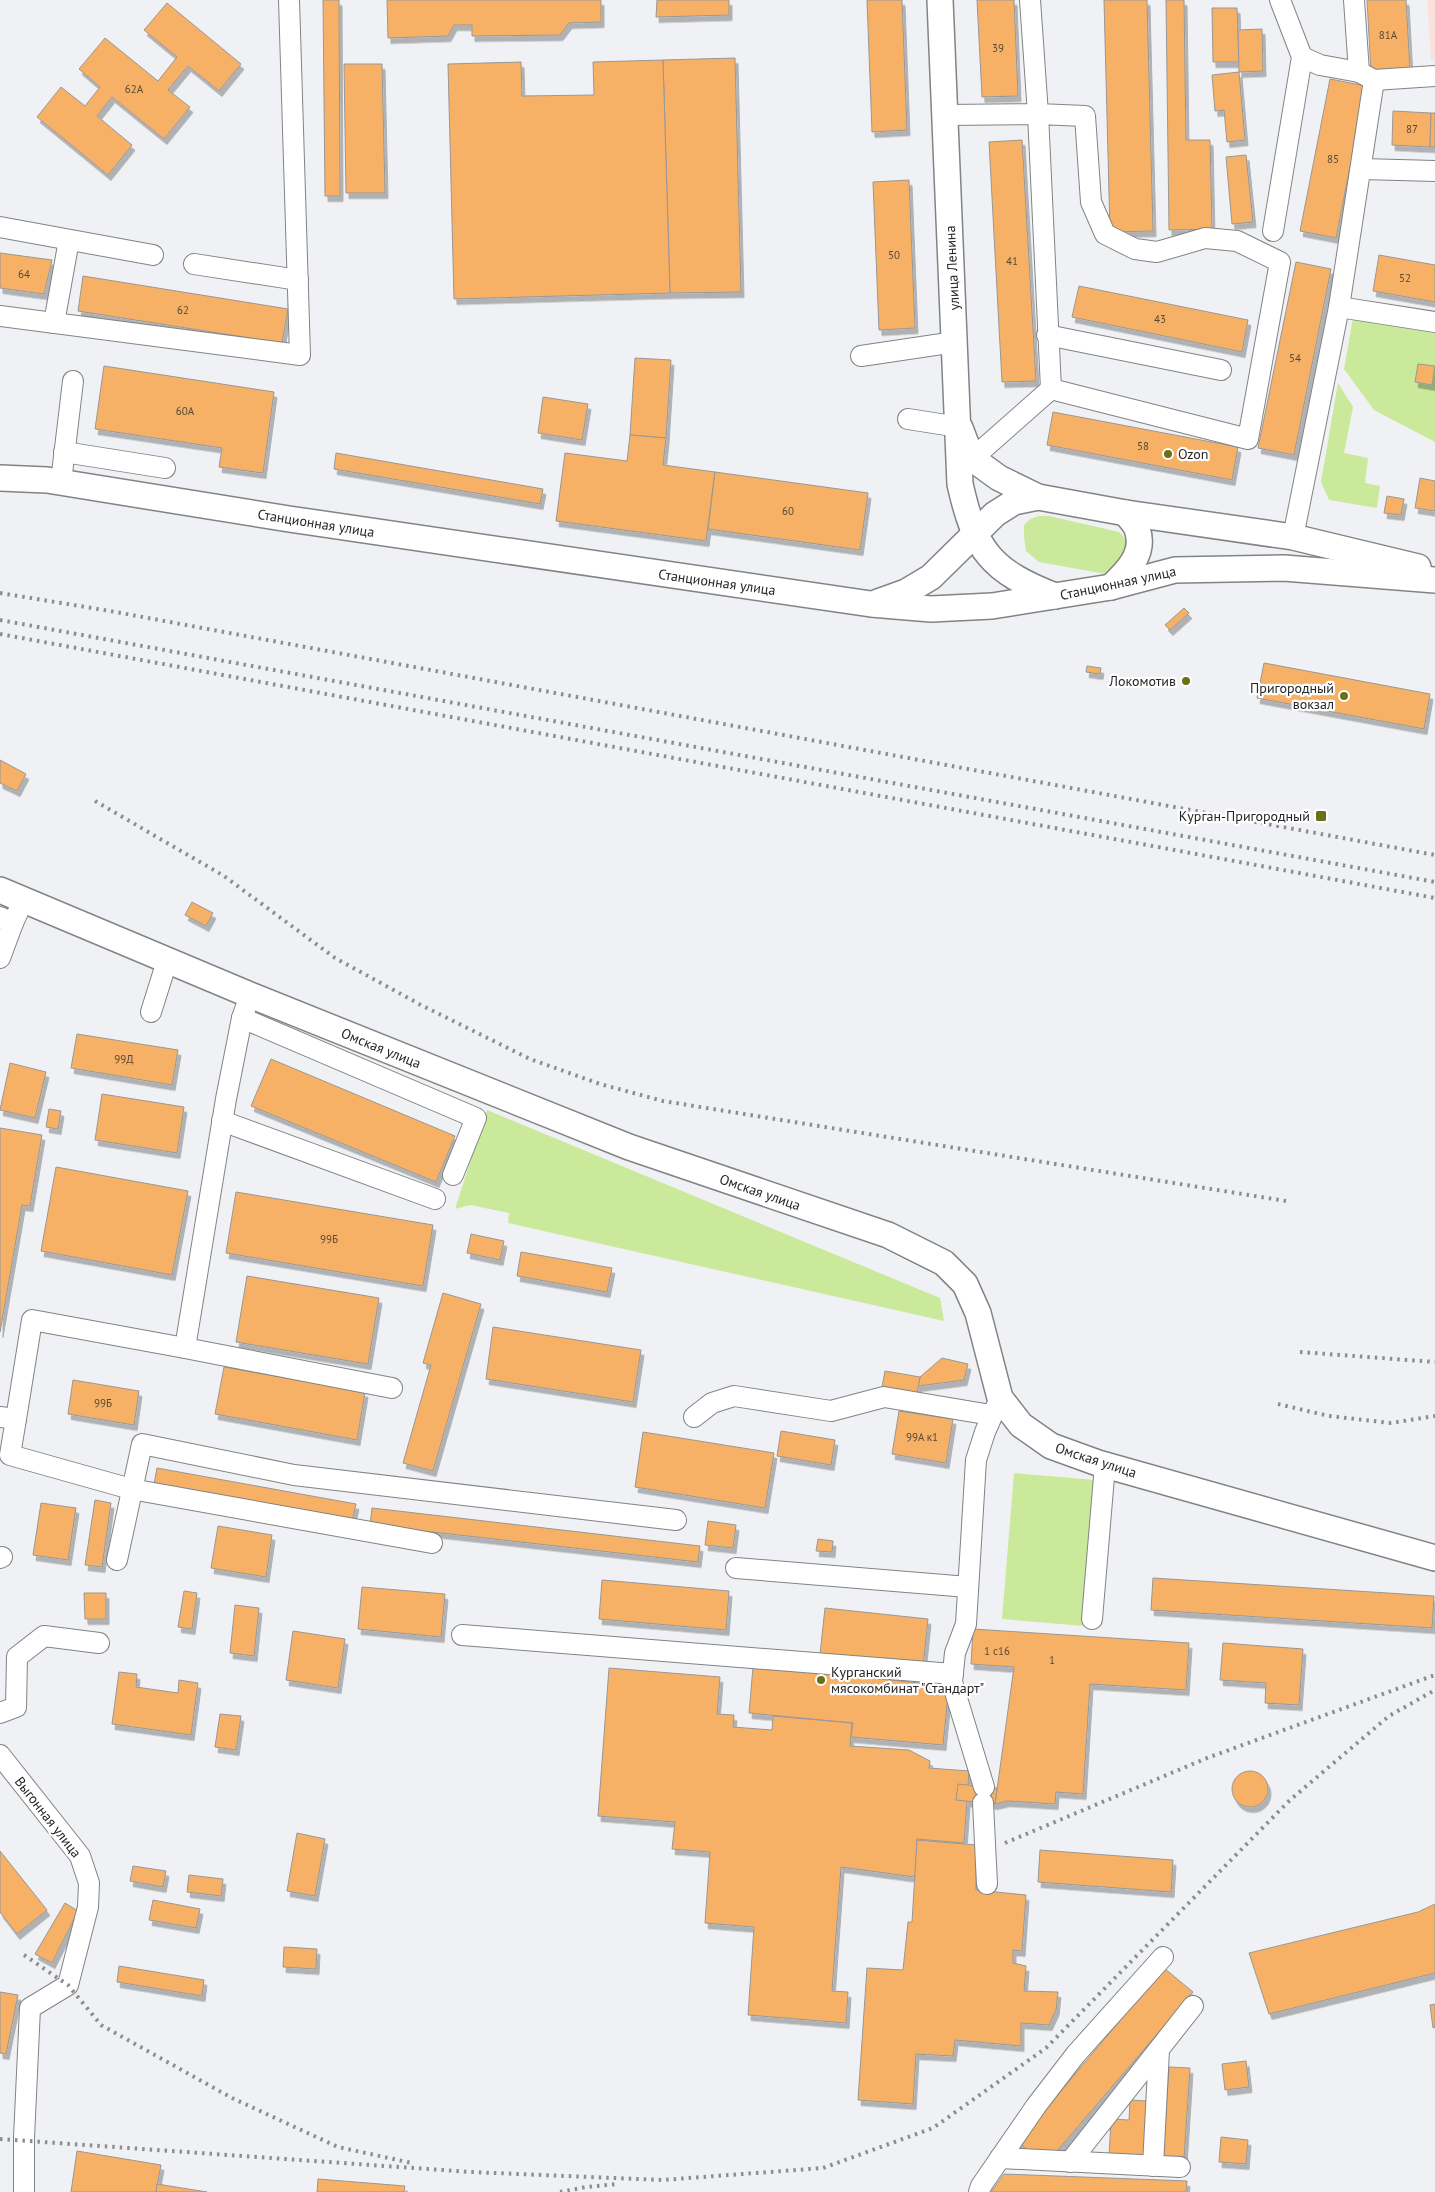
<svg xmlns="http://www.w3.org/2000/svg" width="1435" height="2192" font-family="'PT Sans',sans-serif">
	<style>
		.education { fill: #fbe1db }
		.green { fill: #cbe99b }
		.building { fill: #f7b166; stroke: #999795; filter: url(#shadow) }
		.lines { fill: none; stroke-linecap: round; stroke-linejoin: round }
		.minor-casing { stroke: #818385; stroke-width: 22 }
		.major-casing { stroke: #818385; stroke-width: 28 }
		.minor { stroke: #fff; stroke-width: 20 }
		.major { stroke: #fff; stroke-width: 25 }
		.rail { stroke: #8c8d8f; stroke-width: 4; stroke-dasharray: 2.5 5; stroke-linecap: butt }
		.poi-dot { fill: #6a7118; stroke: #fff; stroke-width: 2 }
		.labels { text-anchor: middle; stroke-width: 4.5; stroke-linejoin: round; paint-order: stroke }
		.number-label { font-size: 11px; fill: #5a4937 }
		.street-label { font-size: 14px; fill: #262627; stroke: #fff }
		.poi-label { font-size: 14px; fill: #262627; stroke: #fff; text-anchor: end }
	</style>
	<defs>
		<filter id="shadow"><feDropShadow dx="3" dy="5.5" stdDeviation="0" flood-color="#0004"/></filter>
	</defs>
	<rect width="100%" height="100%" fill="#f0f1f4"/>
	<!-- education -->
	<polygon class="education" points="1427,0 1435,0 1435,60 1431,61"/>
	<!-- green -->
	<g class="green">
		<polygon points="1353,318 1435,333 1435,442 1374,410 1344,369"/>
		<polygon points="1338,383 1353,407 1344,453 1368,458 1365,483 1380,486 1377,508 1329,500 1321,482"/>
		<polygon points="1039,516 1049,516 1119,532 1130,543 1111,575 1039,562 1026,551 1024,537 1024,525 1030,519"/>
		<polygon points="487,1110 940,1298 944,1321 508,1223 509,1213 470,1205 455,1209"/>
		<polygon points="1014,1473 1095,1480 1084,1626 1002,1619"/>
	</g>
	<!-- building -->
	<g class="building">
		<polygon points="323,0 339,0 340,196 325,196"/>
		<polygon points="387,0 601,0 601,22 569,23 560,35 472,36 472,25 454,25 448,36 388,38"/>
		<polygon points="657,0 729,0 729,15 656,17"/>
		<polygon points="867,0 902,0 907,130 872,132"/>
		<polygon points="977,0 1014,0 1018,96 982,97"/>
		<polygon points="1104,0 1147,0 1153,231 1110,232"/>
		<polygon points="1166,0 1184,0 1186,140 1210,140 1212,229 1169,230"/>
		<polygon points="1367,0 1406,0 1410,70 1371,72"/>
		<polygon points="167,3 241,64 219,91 188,66 168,90 190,107 164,139 112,97 97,116 132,145 108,175 37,117 61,87 85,106 100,87 79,69 105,38 158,81 177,57 144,30"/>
		<polygon points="1212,8 1237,8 1239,62 1213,62"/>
		<polygon points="1262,29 1263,71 1239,72 1238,30"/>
		<polygon points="735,58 741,292 670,293 663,60"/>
		<polygon points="663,60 670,293 454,299 448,64 521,62 522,96 594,95 593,62"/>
		<polygon points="344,64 382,64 385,193 346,193"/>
		<polygon points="1239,72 1245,140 1227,142 1224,110 1215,111 1212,75"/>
		<polygon points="1330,79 1366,86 1336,238 1300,231"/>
		<polygon points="1393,111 1431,113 1430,147 1392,145"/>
		<polygon points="1431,113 1435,113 1435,147 1430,147"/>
		<polygon points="1022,140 1036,381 1002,382 989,142"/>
		<polygon points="1246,155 1253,222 1232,224 1226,157"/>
		<polygon points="909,180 915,328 879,330 873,182"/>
		<polygon points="0,253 52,260 44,294 0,288"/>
		<polygon points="1379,255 1435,265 1435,302 1373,291"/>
		<polygon points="1296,262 1331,269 1294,455 1258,448"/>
		<polygon points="83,276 288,309 282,343 78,311"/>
		<polygon points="1079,286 1248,320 1242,352 1072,317"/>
		<polygon points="635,358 671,360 666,438 630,435"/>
		<polygon points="1418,364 1435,366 1432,385 1415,382"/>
		<polygon points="104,366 274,392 263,473 219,467 222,448 95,429"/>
		<polygon points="543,397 588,404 582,440 538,433"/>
		<polygon points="1053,412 1238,447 1232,480 1047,445"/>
		<polygon points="630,435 666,438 663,465 715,472 706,541 556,521 565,453 627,461"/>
		<polygon points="336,453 543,489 540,504 334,469"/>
		<polygon points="715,472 868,493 860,550 708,529"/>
		<polygon points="1420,478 1435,481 1435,511 1415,508"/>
		<polygon points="1387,496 1404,499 1401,515 1384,513"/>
		<polygon points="1184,608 1189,613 1170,630 1165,625"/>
		<polygon points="1264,663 1430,694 1424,729 1257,698"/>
		<polygon points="1087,666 1101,668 1100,674 1086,672"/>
		<polygon points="0,760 26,774 17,791 0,783"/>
		<polygon points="192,902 213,913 206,926 185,915"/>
		<polygon points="77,1034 178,1050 172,1085 71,1068"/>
		<polygon points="271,1059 455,1136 436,1182 251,1106"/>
		<polygon points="10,1063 46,1072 35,1118 0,1110"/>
		<polygon points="102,1094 184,1107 177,1153 95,1140"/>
		<polygon points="49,1109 61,1111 58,1129 46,1127"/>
		<polygon points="0,1128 42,1135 30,1206 22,1205 0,1332"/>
		<polygon points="56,1167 188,1191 172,1275 41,1251"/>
		<polygon points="236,1192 433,1225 423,1286 226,1253"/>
		<polygon points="471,1234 504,1241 500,1260 467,1253"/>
		<polygon points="521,1252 612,1268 607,1292 517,1276"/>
		<polygon points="247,1276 379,1298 368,1364 236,1342"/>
		<polygon points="443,1293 481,1304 433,1471 403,1463 431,1365 423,1363"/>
		<polygon points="493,1327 641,1350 633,1402 486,1379"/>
		<polygon points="942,1358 968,1364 964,1380 918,1386 920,1377"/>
		<polygon points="224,1367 365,1392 357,1440 215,1414"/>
		<polygon points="885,1371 920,1377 917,1393 882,1387"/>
		<polygon points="73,1380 139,1391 134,1425 68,1414"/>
		<polygon points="899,1411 953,1419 946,1463 892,1454"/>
		<polygon points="781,1431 835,1440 831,1465 777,1456"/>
		<polygon points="643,1432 774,1453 765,1508 635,1487"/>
		<polygon points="157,1468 356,1504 352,1521 154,1484"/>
		<polygon points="95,1500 111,1503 102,1567 85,1565"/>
		<polygon points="41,1503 76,1508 68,1560 33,1555"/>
		<polygon points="372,1508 700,1546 698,1562 370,1525"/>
		<polygon points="708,1521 736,1525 733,1548 705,1545"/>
		<polygon points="218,1526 272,1535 266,1577 211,1568"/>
		<polygon points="818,1539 833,1541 832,1552 816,1551"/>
		<polygon points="1153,1578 1434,1596 1432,1628 1151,1610"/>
		<polygon points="602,1580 729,1591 726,1630 599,1619"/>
		<polygon points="362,1587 445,1594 441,1637 358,1629"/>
		<polygon points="184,1591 197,1593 192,1629 178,1627"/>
		<polygon points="84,1593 106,1593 106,1619 85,1619"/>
		<polygon points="235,1605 259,1608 254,1656 230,1653"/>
		<polygon points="825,1608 928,1619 923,1666 830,1674 949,1686 943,1745 851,1737 853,1723 749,1713 753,1667 818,1673"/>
		<polygon points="973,1629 1189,1643 1186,1690 1090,1684 1083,1794 1056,1792 1055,1804 1007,1801 995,1804 1014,1667 971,1664"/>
		<polygon points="293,1631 345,1639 338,1688 286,1680"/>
		<polygon points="1223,1643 1303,1649 1299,1705 1265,1703 1266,1683 1220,1680"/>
		<polygon points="609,1668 720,1677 717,1714 734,1715 733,1727 772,1730 773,1716 852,1723 850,1746 909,1750 930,1761 929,1768 969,1771 964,1843 917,1839 915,1877 841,1867 832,1991 848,1992 846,2023 748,2015 754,1927 705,1923 710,1852 672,1849 675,1822 598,1816"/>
		<polygon points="119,1672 137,1674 136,1687 178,1693 179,1680 198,1683 191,1735 112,1724"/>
		<polygon points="220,1714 241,1716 236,1750 215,1747"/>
		<circle cx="1250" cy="1789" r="18"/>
		<polygon points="958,1784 997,1788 995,1804 956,1800"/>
		<polygon points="297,1833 325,1839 315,1896 287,1891"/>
		<polygon points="917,1840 976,1845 976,1890 1026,1895 1022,1951 1013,1950 1013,1963 1026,1966 1024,1991 1058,1992 1056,2010 1049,2025 1021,2023 1021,2046 955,2040 953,2056 916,2054 913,2104 858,2100 867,1968 903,1970 908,1922 912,1922"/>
		<polygon points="1040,1850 1173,1860 1171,1892 1038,1882"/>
		<polygon points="0,1851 47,1910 17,1934 0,1912"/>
		<polygon points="133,1866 166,1871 163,1887 130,1881"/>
		<polygon points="189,1875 223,1879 221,1896 187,1892"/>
		<polygon points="153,1900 200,1909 196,1928 149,1920"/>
		<polygon points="65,1903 78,1911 52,1963 35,1954"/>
		<polygon points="1435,1904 1435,1973 1269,2014 1249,1953 1418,1912"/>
		<polygon points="284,1947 317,1949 316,1969 283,1967"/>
		<polygon points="119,1966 204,1980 202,1996 117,1982"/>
		<polygon points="1164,1968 1193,1992 1052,2157 1032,2153 1018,2142"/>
		<polygon points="0,1992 18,1995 6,2054 0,2053"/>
		<polygon points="1435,2004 1435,2027 1433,2028 1430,2005"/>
		<polygon points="1246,2061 1249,2087 1225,2090 1222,2064"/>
		<polygon points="1169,2067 1190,2068 1184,2159 1163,2158"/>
		<polygon points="1130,2100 1147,2101 1144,2158 1109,2157 1111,2119 1129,2120"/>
		<polygon points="1221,2137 1248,2140 1246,2164 1219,2162"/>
		<polygon points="77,2151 161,2165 156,2192 71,2192"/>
		<polygon points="1004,2174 1187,2181 1186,2192 991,2192"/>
		<polygon points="318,2179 405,2186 404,2192 317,2192"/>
		<polygon points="157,2184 207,2192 156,2192"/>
	</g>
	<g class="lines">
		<defs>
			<g id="minor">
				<polyline points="1354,0 1359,72 1374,80"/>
				<polyline points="1302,57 1320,65 1359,72"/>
				<polyline points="1374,80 1435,76"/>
				<polyline points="945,115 1038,114 1051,389 1248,439 1280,262 1237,241 1205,238 1157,252 1135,249 1105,234 1091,202 1085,116 1038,114 1030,0"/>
				<polyline points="1362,169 1435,171"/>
				<polyline points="0,227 153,255"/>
				<polyline points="1273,231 1302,57 1280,0"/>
				<polyline points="194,264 298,280"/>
				<polyline points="1339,307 1435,322"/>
				<polyline points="0,316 300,355 289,0"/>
				<polyline points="54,323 69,240"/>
				<polyline points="1047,335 1221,370"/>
				<polyline points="861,356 955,342"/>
				<polyline points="908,419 959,427"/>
				<polyline points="64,452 165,468"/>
				<polyline points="974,457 1051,389"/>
				<polyline points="61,482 73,381"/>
				<polyline points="1293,537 1339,307 1374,80"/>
				<polyline points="0,917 13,923 23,901"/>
				<polyline points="0,958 13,923"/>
				<polyline points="151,1012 167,961"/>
				<polyline points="242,1018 476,1118 453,1175"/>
				<polyline points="222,1121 435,1199"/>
				<polyline points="185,1348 392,1388"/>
				<polyline points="0,1417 16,1419 10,1455 131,1489 432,1543"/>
				<polyline points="694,1417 712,1403 734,1396 831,1411 884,1397 991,1415"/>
				<polyline points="16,1419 32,1320 185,1348 226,1099 242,1018 250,995"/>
				<polyline points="0,1558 2,1557"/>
				<polyline points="117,1560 142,1444 294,1475 676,1520"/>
				<polyline points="736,1568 968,1587"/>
				<polyline points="1092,1619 1105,1465"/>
				<polyline points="462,1635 953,1674"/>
				<polyline points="0,1713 16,1707 17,1657 44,1636 99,1643"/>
				<polyline points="0,1755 80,1856 89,1883 88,1907 68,1985 30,2008 24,2138 24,2192"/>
				<polyline points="984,1787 952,1682 955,1653 966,1624 976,1460 985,1432 1000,1398"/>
				<polyline points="983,1803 987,1884"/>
				<polyline points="1000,2158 1180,2167"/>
				<polyline points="1070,2162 1193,2006"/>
				<polyline points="1153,2166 1159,2050"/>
				<polyline points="979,2192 981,2186 1036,2106 1076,2054 1163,1957"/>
			</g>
			<g id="major">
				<path d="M940 0 960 484C975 551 991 571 1055 596"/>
				<polyline points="960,428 968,449 981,465 999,478 1038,497 1126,513 1293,537 1418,567"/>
				<polyline points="0,478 47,480 289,519 871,604 931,609 992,606 1111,587 1175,570 1284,568 1435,580"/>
				<path d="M1111 587C1127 572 1146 553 1137 529 1135 523 1129 518 1126 513"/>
				<polyline points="878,602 906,592 931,577 995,514 1014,502 1038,497"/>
				<polyline points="0,890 250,995 629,1147 888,1235 944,1263 965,1284 978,1313 1000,1398 1021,1425 1051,1446 1098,1463 1435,1558"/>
			</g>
		</defs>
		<!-- minor casing -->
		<use href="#minor" class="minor-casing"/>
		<!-- major casing -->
		<use href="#major" class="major-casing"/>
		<!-- minor -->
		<use href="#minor" class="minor"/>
		<!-- major -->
		<use href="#major" class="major"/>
		<!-- rail -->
		<g class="rail">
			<polyline points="0,593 110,611 1435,855"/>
			<polyline points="0,620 1435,882"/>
			<polyline points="0,634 1435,898"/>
			<polyline points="95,801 224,876 335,958 421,1005 530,1059 600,1084 663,1101 1286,1201"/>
			<polyline points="1300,1352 1435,1362"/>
			<polyline points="1278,1404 1329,1416 1391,1423 1435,1416"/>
			<polyline points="1005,1843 1207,1758 1435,1675"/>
			<polyline points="24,1955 68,1985 101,2025 232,2098 338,2147 412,2163"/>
			<polyline points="0,2139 471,2172 662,2180 823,2168 933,2128 1046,2048 1290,1800 1389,1716 1435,1690"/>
			<polyline points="560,2192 586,2187 617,2184"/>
		</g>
	</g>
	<!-- markers -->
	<g class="poi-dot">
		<circle cx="1168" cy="454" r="5"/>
		<circle cx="1186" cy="681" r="5"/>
		<circle cx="1344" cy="696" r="5"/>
		<rect x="1315" y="810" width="12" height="12" rx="2.5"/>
		<circle cx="821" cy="1680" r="5"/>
	</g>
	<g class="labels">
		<!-- number labels -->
		<g class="number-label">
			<text x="1388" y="39">81А</text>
			<text x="998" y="52">39</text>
			<text x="134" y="93">62А</text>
			<text x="1412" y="133">87</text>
			<text x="1333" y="163">85</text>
			<text x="894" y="259">50</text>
			<text x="1012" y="265">41</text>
			<text x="24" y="278">64</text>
			<text x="1405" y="282">52</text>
			<text x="183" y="314">62</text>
			<text x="1160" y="323">43</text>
			<text x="1295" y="362">54</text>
			<text x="185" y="415">60А</text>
			<text x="1143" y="450">58</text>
			<text x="788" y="515">60</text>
			<text x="124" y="1063">99Д</text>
			<text x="329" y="1243">99Б</text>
			<text x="103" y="1407">99Б</text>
			<text x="922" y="1441">99А к1</text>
			<text x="997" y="1655">1 с16</text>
			<text x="1052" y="1664">1</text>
		</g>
		<!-- street labels -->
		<g class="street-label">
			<text transform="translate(952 268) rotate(-93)" y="5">улица Ленина</text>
			<text transform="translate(316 523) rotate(9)" y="5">Станционная улица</text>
			<text transform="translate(717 582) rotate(8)" y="5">Станционная улица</text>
			<text transform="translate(1118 583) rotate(-12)" y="5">Станционная улица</text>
			<text transform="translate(381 1048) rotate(22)" y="5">Омская улица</text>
			<text transform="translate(760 1192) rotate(19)" y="5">Омская улица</text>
			<text transform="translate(1096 1460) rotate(18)" y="5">Омская улица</text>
			<text transform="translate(48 1817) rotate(52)" y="5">Выгонная улица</text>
		</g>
		<!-- poi labels -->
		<g class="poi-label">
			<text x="1178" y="459" text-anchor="start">Ozon</text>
			<text x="1176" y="686">Локомотив</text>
			<text x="1334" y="693">Пригородный<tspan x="1334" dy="16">вокзал</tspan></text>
			<text x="1310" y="821">Курган-Пригородный</text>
			<text x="831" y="1677" text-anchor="start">Курганский<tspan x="831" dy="16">мясокомбинат "Стандарт"</tspan></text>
		</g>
	</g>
</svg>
